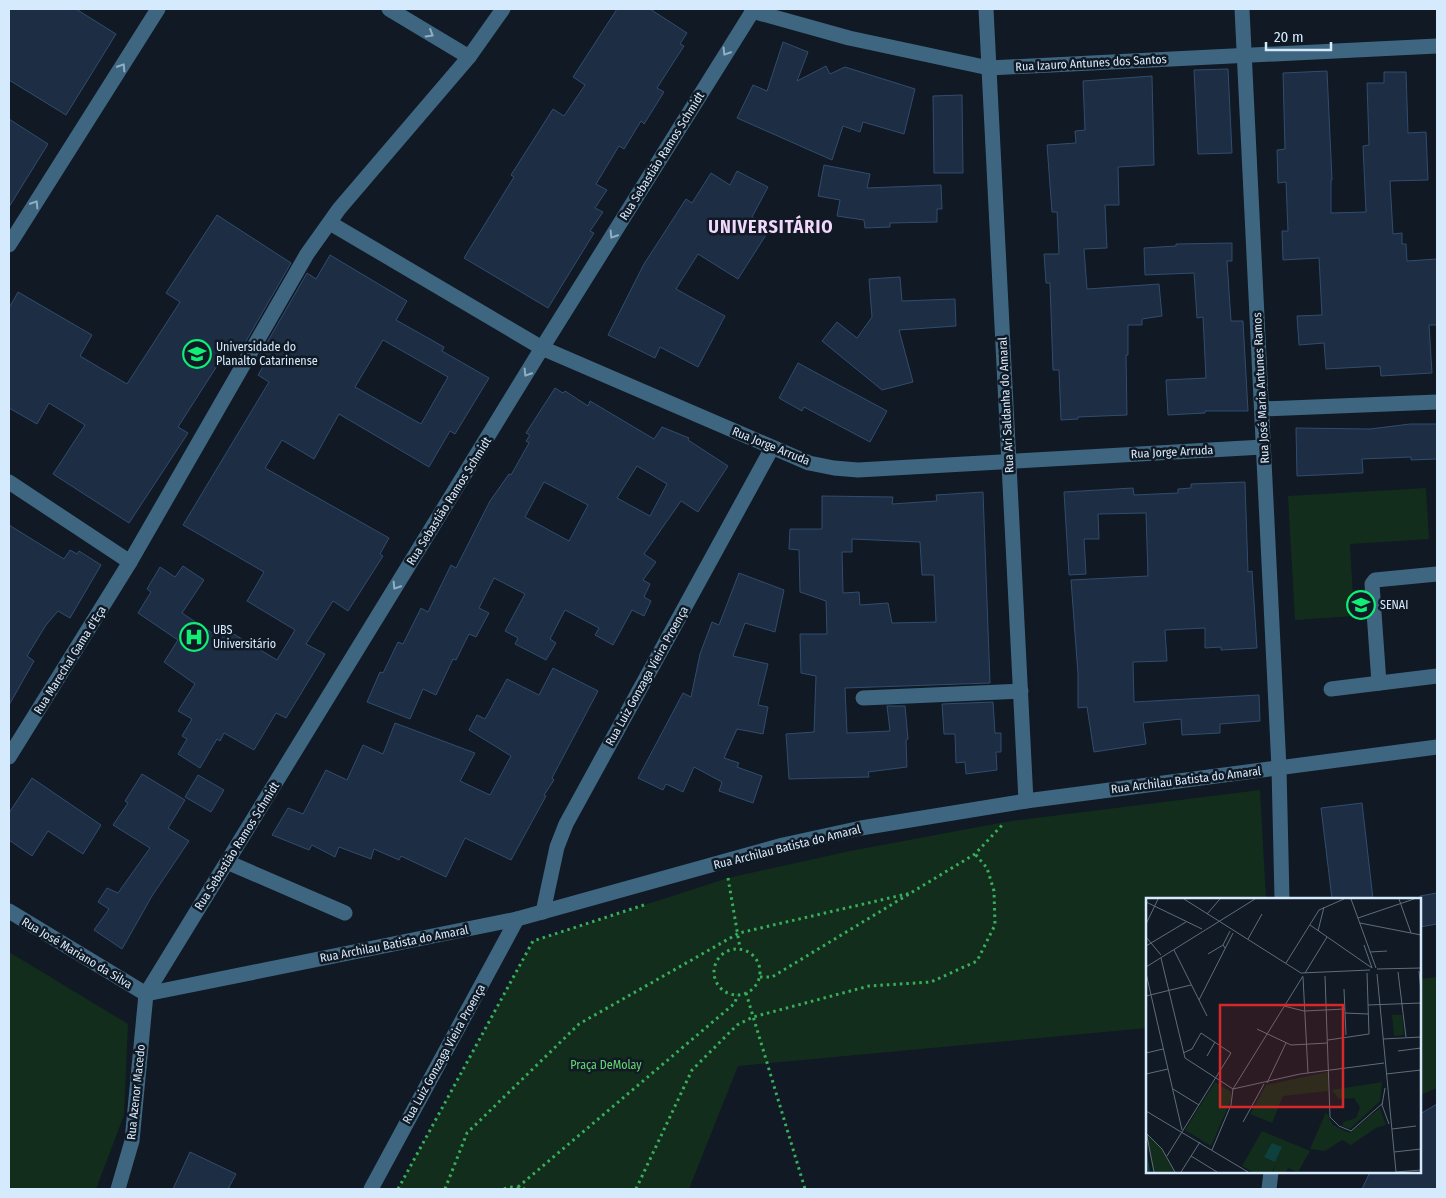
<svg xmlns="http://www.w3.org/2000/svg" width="1446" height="1198" font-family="'Fira Sans Condensed',sans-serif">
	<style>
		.green { fill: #132d1c }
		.building { fill: #1d2e44; stroke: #314c6e; fill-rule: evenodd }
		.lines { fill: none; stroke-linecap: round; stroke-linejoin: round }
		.path { stroke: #37af5b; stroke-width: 3; stroke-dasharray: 2.5 4; stroke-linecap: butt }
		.minor { stroke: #3e6680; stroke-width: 15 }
		.oneway { stroke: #91afc4 }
		.labels { text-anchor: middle; stroke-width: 5; stroke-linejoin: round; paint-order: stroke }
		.street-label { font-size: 12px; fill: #d5eafc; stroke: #101924 }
		.poi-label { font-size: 12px; fill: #d5eafc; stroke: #101924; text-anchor: start }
		.park-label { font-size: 12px; fill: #66d872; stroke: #101924 }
		.district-label { font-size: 18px; font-weight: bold; letter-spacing: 1px; fill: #f2d7fc; stroke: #101924 }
		.inset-river { fill: none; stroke: #0d403f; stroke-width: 2.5 }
		.inset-road { fill: none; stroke: #5f6d7a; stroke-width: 1 }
		.view { fill: #d62828; fill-opacity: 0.15; stroke: #d62828; stroke-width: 2.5 }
		.inset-edge { fill: none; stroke: #d5eafc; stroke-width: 2.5 }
	</style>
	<rect width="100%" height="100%" fill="#101924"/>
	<!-- green -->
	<g class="green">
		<polygon points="1426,488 1429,539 1350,544 1354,616 1295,620 1288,496"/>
		<polygon points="1260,790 1266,899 1147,899 1147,1028 738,1066 689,1189 398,1189 533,941 728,878 850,851 1005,822"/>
		<polygon points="9,952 128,1024 124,1115 96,1189 9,1189"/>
		<polygon points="1437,977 1437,1088 1420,1095 1420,979"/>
	</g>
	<!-- building -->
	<g class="building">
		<polygon points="9,9 76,9 116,34 66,115 9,80"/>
		<polygon points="617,9 650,9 687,33 680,44 684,46 657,88 664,92 644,124 641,121 624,149 619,146 596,184 607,190 595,208 603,212 590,231 594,233 548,308 464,258 514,177 511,175 553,109 564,116 585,85 573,77"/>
		<polygon points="783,42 808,52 797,81 826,66 830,74 845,67 915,89 904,134 863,122 860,132 843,126 832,160 737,118 753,85 767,91"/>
		<polygon points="1228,69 1232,153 1198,154 1194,70"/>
		<polygon points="1327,71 1332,180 1331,180 1331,213 1366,212 1363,146 1369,145 1367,83 1384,83 1384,72 1406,72 1408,133 1426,132 1428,180 1390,181 1393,234 1402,233 1402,244 1406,244 1407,261 1437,259 1437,325 1429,325 1432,373 1381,376 1380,366 1326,369 1324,343 1299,345 1297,316 1322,315 1319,258 1283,260 1282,231 1288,231 1286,182 1278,183 1277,150 1285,149 1283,73"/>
		<polygon points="1152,76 1154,165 1118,167 1119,205 1105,205 1107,248 1084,249 1087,289 1159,284 1162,316 1142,319 1142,325 1128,325 1128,355 1126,355 1127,415 1078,417 1078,419 1061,420 1059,370 1053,370 1050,283 1046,283 1044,254 1059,254 1057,212 1052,212 1047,145 1076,143 1075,131 1085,130 1083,81"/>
		<polygon points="962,95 963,173 934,173 933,96"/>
		<polygon points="9,119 48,144 9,207"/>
		<polygon points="824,165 870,174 867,188 941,185 942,209 937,209 937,222 890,223 890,227 865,228 864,220 837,216 840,200 818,196"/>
		<polygon points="737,171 768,187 752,217 771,227 738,279 698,254 676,289 725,316 698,367 660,347 655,358 608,335 644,264 686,199 692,203 711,173 730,185"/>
		<polygon points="217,215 291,263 241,350 231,344 178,427 188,433 129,523 53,474 85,425 49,403 37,424 9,408 9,308 18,292 92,335 80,356 127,384 180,302 166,293"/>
		<polygon points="1232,243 1232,261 1227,261 1231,321 1243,321 1248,411 1205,411 1205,413 1168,415 1166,380 1206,378 1203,317 1197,318 1194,273 1145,275 1144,248 1176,246 1176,244"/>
		<path d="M330 255 407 301 396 320 444 347 442 351 489 378 455 434 450 431 429 467 339 414 314 459 282 440 265 468 389 538 380 554 383 556 348 611 333 601 306 644 325 654 286 718 276 713 254 750 224 733 220 741 217 739 200 768 178 754 187 739 182 736 192 719 178 711 195 684 164 662 178 640 138 613 151 592 147 589 160 567 175 577 183 566 204 580 182 613 221 639 227 630 277 660 295 630 247 601 264 572 183 525 269 382 258 375 264 365 257 360 307 273 316 279ZM383 340 448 377 421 424 355 387Z"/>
		<polygon points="900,277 902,301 955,299 956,326 899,330 913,382 882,390 822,341 837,322 857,338 872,317 869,279"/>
		<polygon points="798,363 887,411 870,442 804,407 802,411 779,398"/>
		<path d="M555 388 563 393 565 391 588 406 590 401 654 439 662 427 689 438 688 440 728 466 698 512 681 501 644 554 656 562 643 580 650 584 644 597 651 601 644 616 632 610 613 645 595 635 599 628 565 610 550 639 556 643 546 660 515 644 518 638 505 631 525 594 494 578 479 608 489 613 476 637 469 634 456 660 453 659 436 695 423 689 410 719 367 702 380 672 383 673 398 642 403 644 421 608 428 612 451 565 456 568 490 501 509 474 511 475 529 443 526 441 530 435 526 433ZM637 466 667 484 650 516 617 498ZM544 482 588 505 569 541 525 517Z"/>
		<polygon points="1410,424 1437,424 1437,459 1411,460 1411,457 1362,459 1363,473 1297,476 1296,428 1370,429"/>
		<polygon points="1245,482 1248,572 1252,571 1257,648 1221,650 1221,647 1205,648 1205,628 1165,630 1167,661 1133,662 1134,702 1259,695 1260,721 1220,724 1220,733 1182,735 1181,719 1143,723 1146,744 1094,752 1087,707 1078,708 1078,674 1071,580 1148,576 1146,513 1098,514 1099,539 1084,539 1086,574 1069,575 1064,492 1133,488 1134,495 1178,493 1178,489 1191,488 1191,484"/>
		<path d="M983 492 990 683 845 688 847 733 890 731 887 706H905L908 739 906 740 907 767 868 772 869 777 789 779 786 734 814 732 816 676 801 673 800 634H827L826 601 800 592 799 550 789 549 790 529H822V496L893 497 892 504 937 501 936 495ZM852 539 920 542 922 575H934L936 622 892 623 888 603 860 605 859 592 843 593 842 552H852Z"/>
		<polygon points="9,525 64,559 70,550 77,554 79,551 101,565 70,618 58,611 46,625 27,656 34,661 9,705"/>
		<polygon points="739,573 784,590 775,632 745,623 733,656 768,664 758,705 768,707 763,734 737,729 724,758 739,763 737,767 762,776 753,803 719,791 722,782 694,767 683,792 666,784 663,790 638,778 683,693 691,697 700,654 712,622 719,625"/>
		<polygon points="553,668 598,691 552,778 554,780 544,795 546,796 511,860 465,838 446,877 401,856 399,860 374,849 371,859 339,847 335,857 312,845 309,850 272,835 288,808 303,814 326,770 347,780 363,745 383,754 395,723 475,753 460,781 490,795 511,756 469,730 477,715 485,719 507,679 539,695"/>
		<polygon points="993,702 995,733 1001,733 1001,752 996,752 997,770 966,774 965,762 956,763 955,734 944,734 942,704"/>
		<polygon points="142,774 185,800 168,828 189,841 152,896 122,949 94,930 109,909 98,902 107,888 118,893 150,848 113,825 128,803 125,801"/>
		<polygon points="198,775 224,790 211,812 185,797"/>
		<polygon points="32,778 101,825 83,854 48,831 32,856 9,840 9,813"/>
		<polygon points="1362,803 1373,899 1332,899 1321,808"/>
		<polygon points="1437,893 1437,924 1420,927 1420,896"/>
		<polygon points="1437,1104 1437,1189 1362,1189 1370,1172 1420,1172 1420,1114"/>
		<polygon points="190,1152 236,1174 228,1189 173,1189"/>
	</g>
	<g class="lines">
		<!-- path -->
		<g class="path">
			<polyline points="728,878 740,948"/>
			<circle cx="737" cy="972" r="23"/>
			<polyline points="760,977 772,977 975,854 1004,823"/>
			<polyline points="746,993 805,1189"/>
			<polyline points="518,1187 735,1003 737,995"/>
			<polyline points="398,1189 533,941 647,904"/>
			<polyline points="445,1189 467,1133 579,1024 739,933 911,893"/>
			<polyline points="504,1189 510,1187 525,1189"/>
			<polyline points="636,1189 692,1070 737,1025 753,1017 869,986 931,982 977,961 995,925 994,891 987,868 975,854"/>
		</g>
		<!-- minor -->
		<g class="minor">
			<polyline points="389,9 469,57 503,9"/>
			<polyline points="986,9 1026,801"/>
			<polyline points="1242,9 1279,768 1282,899"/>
			<polyline points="752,11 849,38 989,68 1437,46"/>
			<polyline points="330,223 542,348 809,463 834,468 858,470 1263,447"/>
			<polyline points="9,245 158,9"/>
			<polyline points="1262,409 1437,402"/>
			<polyline points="9,482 130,562"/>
			<polyline points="1379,683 1372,584 1375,580 1437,574"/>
			<polyline points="1331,689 1437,676"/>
			<polyline points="863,698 1021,691"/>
			<polyline points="9,757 130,562 307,254 339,209 469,57"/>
			<polyline points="227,862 345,913"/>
			<polyline points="9,911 146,994"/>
			<polyline points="543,912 557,847 566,824 772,448"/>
			<polyline points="146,994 517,919 783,845 861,828 1026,801 1437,747"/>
			<polyline points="118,1189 132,1141 146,994 542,348 754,9"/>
			<polyline points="371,1189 517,919"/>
			<polyline points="1269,1189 1271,1172"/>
		</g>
	</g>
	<!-- one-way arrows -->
	<defs><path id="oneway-chevron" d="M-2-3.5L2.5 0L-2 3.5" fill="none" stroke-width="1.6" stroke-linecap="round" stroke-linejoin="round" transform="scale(1.25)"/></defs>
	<g class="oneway">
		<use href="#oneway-chevron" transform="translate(430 34) rotate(31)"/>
		<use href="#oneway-chevron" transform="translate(726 52) rotate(122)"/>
		<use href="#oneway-chevron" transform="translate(122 67) rotate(-58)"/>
		<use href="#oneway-chevron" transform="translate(35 204) rotate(-58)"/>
		<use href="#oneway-chevron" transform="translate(613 235) rotate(122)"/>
		<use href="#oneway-chevron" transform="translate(527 373) rotate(122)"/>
		<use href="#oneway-chevron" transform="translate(396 586) rotate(122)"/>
	</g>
	<!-- icons -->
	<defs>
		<symbol id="university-ring" viewBox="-11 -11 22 22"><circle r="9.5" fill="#101924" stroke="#0fef76" stroke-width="1.5"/><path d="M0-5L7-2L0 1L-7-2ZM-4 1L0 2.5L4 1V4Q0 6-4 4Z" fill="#0fef76"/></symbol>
		<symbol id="hospital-ring" viewBox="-11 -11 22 22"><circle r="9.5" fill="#101924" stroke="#0fef76" stroke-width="1.5"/><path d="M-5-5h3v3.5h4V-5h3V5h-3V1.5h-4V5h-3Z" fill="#0fef76"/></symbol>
	</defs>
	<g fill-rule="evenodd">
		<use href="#university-ring" x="181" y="338" width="32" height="32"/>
		<use href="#university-ring" x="1345" y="589" width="32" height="32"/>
		<use href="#hospital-ring" x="178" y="621" width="32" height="32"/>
	</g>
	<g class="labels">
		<!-- street labels -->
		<g class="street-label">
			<text transform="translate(1091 63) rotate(-3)" y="4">Rua Izauro Antunes dos Santos</text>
			<text transform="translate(662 156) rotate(-58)" y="4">Rua Sebastião Ramos Schmidt</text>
			<text transform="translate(1261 388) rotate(-93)" y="4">Rua José Maria Antunes Ramos</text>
			<text transform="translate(1006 405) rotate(-93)" y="4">Rua Ari Saldanha do Amaral</text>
			<text transform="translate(771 446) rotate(22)" y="4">Rua Jorge Arruda</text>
			<text transform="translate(1172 452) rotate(-3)" y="4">Rua Jorge Arruda</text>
			<text transform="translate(449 501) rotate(-58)" y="4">Rua Sebastião Ramos Schmidt</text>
			<text transform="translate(70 660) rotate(-58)" y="4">Rua Marechal Gama d'Eça</text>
			<text transform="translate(647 676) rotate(-61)" y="4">Rua Luiz Gonzaga Vieira Proença</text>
			<text transform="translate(1186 780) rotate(-7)" y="4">Rua Archilau Batista do Amaral</text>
			<text transform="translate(237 846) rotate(-58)" y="4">Rua Sebastião Ramos Schmidt</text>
			<text transform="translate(787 847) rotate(-14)" y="4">Rua Archilau Batista do Amaral</text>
			<text transform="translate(394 944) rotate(-11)" y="4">Rua Archilau Batista do Amaral</text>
			<text transform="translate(77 953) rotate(31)" y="4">Rua José Mariano da Silva</text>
			<text transform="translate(444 1054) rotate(-61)" y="4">Rua Luiz Gonzaga Vieira Proença</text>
			<text transform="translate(136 1092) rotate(-84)" y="4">Rua Azenor Macedo</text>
		</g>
		<!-- poi labels -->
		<g class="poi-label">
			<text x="216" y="351">Universidade do<tspan x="216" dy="14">Planalto Catarinense</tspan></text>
			<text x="1380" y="609">SENAI</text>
			<text x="213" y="634">UBS<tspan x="213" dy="14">Universitário</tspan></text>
		</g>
		<!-- park labels -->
		<g class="park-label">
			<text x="606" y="1069">Praça DeMolay</text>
		</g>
		<!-- district labels -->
		<g class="district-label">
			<text x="771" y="233">UNIVERSITÁRIO</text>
		</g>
	</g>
	<!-- overview -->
	<g transform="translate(1146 898)">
		<rect width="275" height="275" fill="#101924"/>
		<path d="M246 117H256L258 137 248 138ZM182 174V193L137 198 126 225 104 216 120 187ZM69 184 85 194V202L65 248 39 232ZM236 184 234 203 204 231 196 228 198 224 210 220 214 209 208 200 193 201 186 192ZM234 210 240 227 230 230 205 247 196 242 179 253 164 251 180 214 187 227 203 235ZM116 233 164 253 152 274 142 270 140 274H127L131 264 126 274H107L96 268ZM0 236 16 251 29 274H8Z" fill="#132d1c"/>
		<path d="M126 245 136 249 129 264 118 259Z" fill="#0d403f"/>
		<path class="inset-river" d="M0 258 3 274"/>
		<path class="inset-road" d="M38 1 155 75 224 72M205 1 230 70M253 1 265 35M0 4 56 31M61 16 74 1M212 20 268 1M214 25 275 37M0 26 12 1M164 27 226 70M172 33 178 9M0 39 15 57M102 41 116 16M218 47 226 70M0 48 40 24M79 50 77 47 84 33M28 52 61 118M224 54 241 53M62 56 77 47M15 60 39 160 87 191M140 65 173 12 198 1M0 69 109 1M231 71 275 70M273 73 275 93M252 74 260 139M0 75 36 232M159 75 181 39M231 76 250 274M179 78 184 219 193 228 205 233 237 205M157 79 162 175M198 91 200 137M0 98 45 87M53 102 87 35M222 107 275 105M138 108 158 113 199 111M199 115 222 116M111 131 145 147 182 145M237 141 275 139M182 142 223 136 221 75M252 153 275 150M0 155 17 151M61 158 69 144M0 176 22 171M240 176 275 172M121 185 140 145M239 190 236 207 243 226M27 191 53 207M87 191 154 176 238 165M0 213 102 274M97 224 118 186M246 231 270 228M0 233 8 274M1 236 16 251 29 274M66 252 85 207 87 191 157 78M248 254 275 251M21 258 85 155 55 135 46 151 37 155M45 258 71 274M35 274 54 244M250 274 275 272"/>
		<path class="view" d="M74 107H197V209H74Z"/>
		<rect width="275" height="275" class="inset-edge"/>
	</g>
	<!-- border -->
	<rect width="1446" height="1198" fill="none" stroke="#d5eafc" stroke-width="20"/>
	<!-- scale -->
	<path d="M1266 42v8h65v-8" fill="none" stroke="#d5eafc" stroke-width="2.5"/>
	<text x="1274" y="42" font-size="15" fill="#d5eafc" stroke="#101924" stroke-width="4" paint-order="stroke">20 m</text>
</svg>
